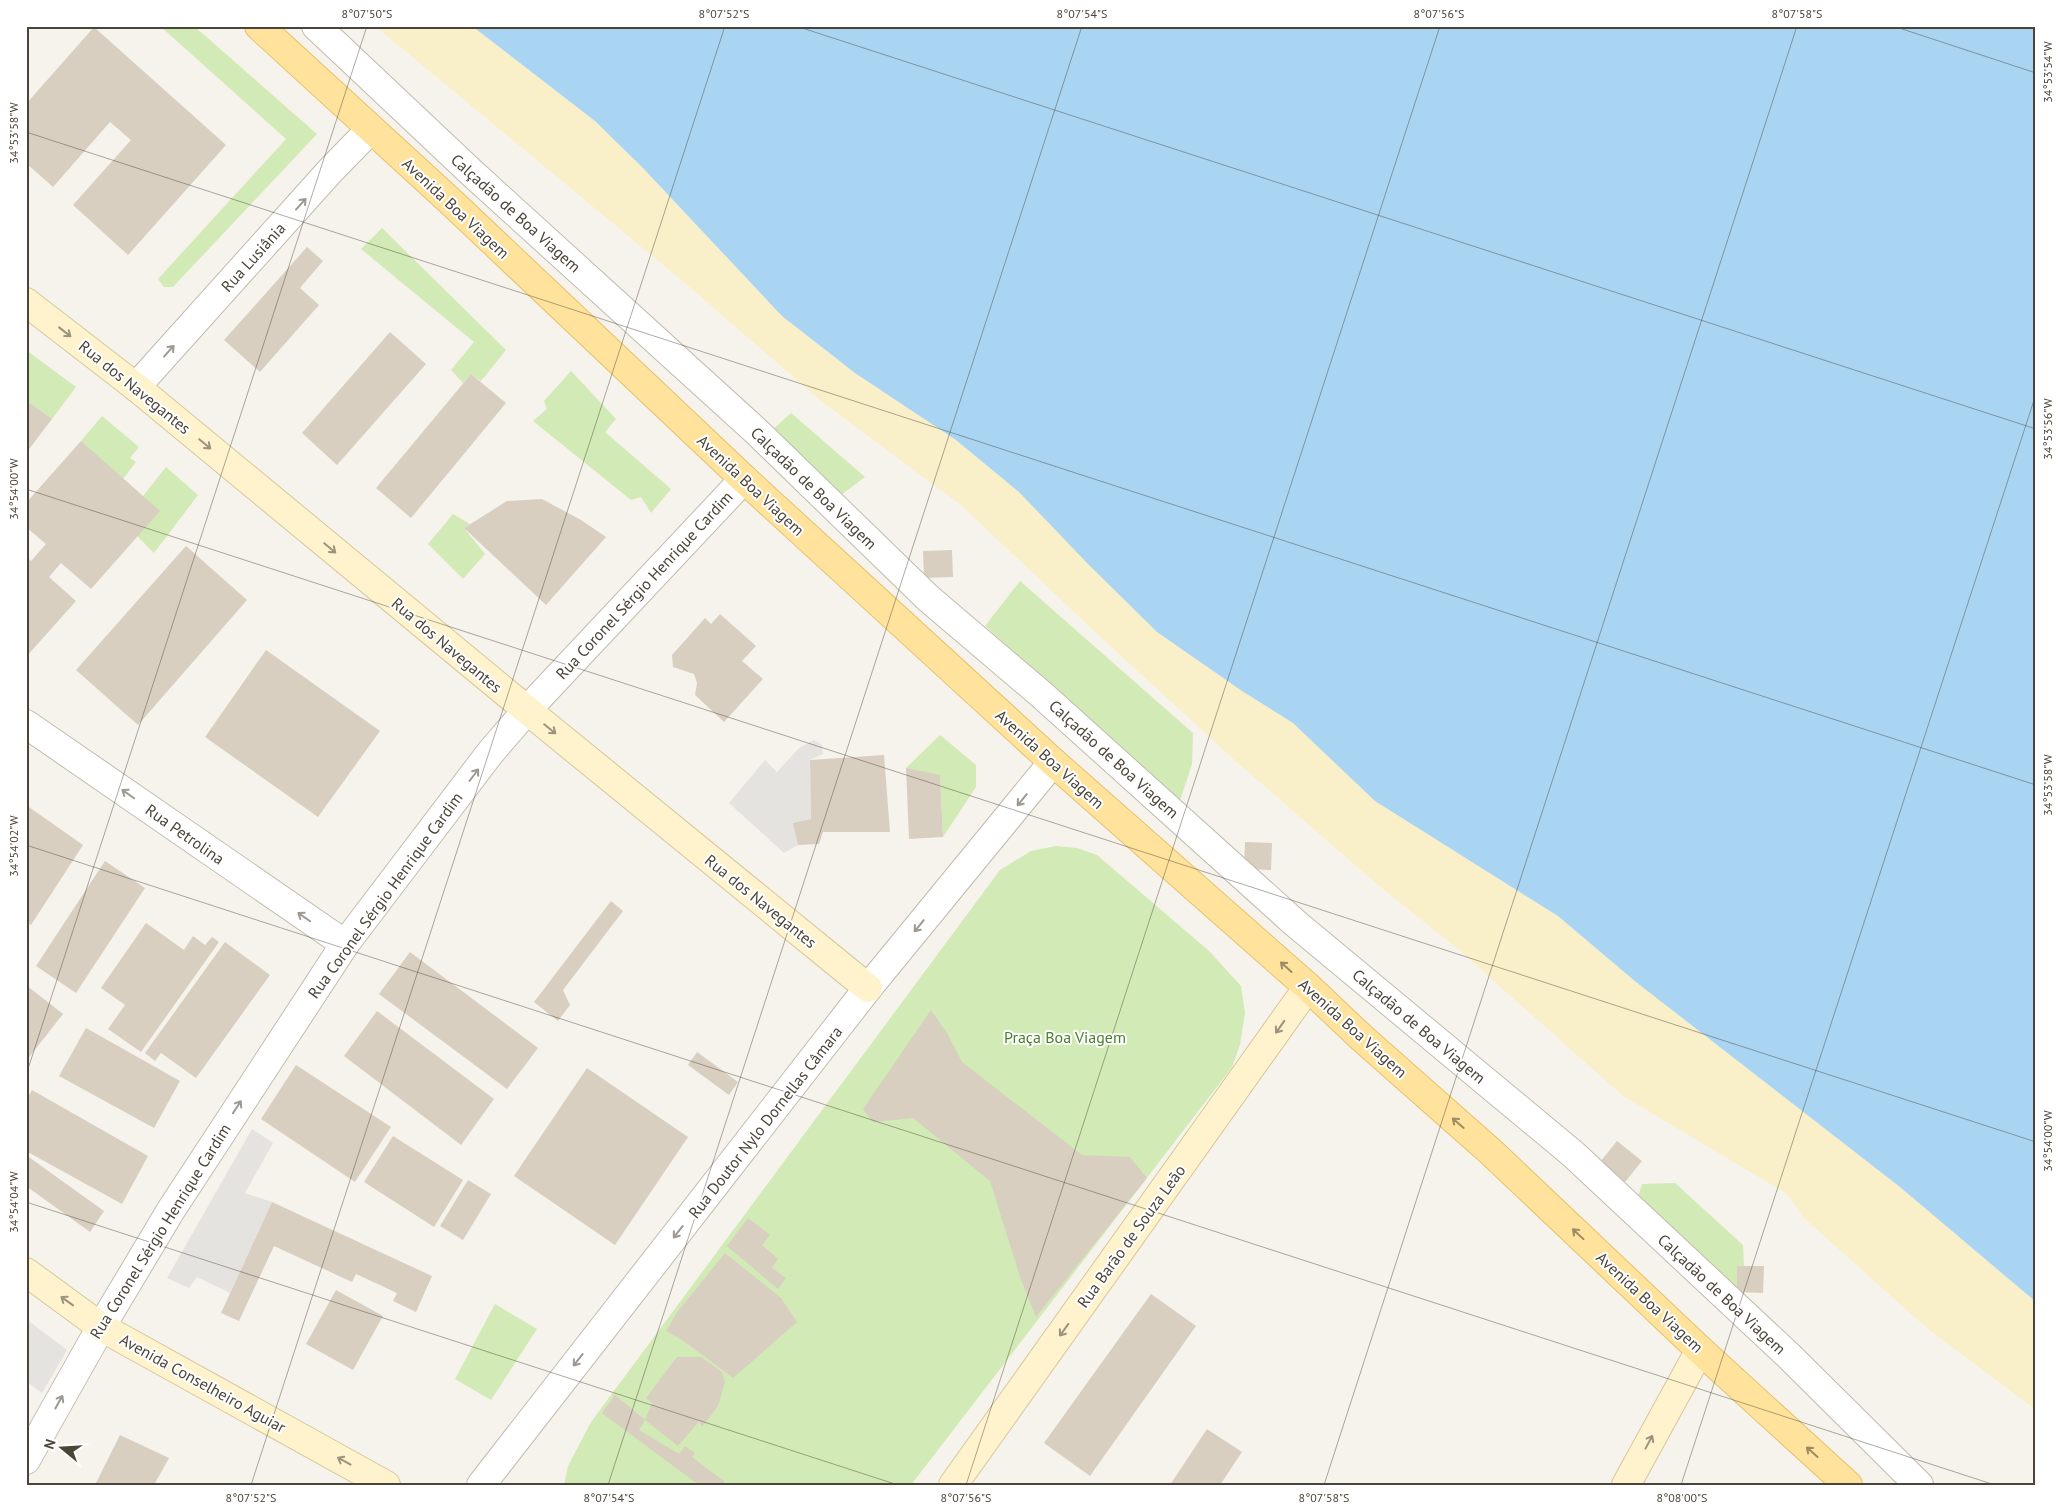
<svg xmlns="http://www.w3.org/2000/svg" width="2062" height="1511" font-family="'PT Sans',sans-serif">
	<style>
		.green { fill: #d2eab5 }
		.sand { fill: #f9efc9 }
		.parking { fill: #e5e3e0 }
		.water { fill: #a9d4f2 }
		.building { fill: #d8cfc1 }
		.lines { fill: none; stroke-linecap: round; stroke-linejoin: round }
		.pedestrian-casing { stroke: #c2bbae; stroke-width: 30 }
		.minor-casing { stroke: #c2bbae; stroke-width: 30 }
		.tertiary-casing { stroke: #c2bbae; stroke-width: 30 }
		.secondary-casing { stroke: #d6c79b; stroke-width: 30 }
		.primary-casing { stroke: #e6c16a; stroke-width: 30 }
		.pedestrian { stroke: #fff; stroke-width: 28 }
		.minor { stroke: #fff; stroke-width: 28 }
		.tertiary { stroke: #fff; stroke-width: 28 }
		.secondary { stroke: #fff3cd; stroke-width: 28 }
		.primary { stroke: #ffe39c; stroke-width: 28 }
		.oneway { stroke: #9c9892 }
		.oneway2 { stroke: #9c937c }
		.oneway3 { stroke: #9c8c66 }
		.ticks { fill: none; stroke: #4b4439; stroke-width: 1; stroke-opacity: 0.45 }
		.labels { text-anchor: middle; stroke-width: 4; stroke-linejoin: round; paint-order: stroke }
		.street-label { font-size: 16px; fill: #4b4439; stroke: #fff }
		.park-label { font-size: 16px; fill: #4a7f2a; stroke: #fff }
		.neatline { fill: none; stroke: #4b4439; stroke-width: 2 }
		.ticks-label { font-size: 12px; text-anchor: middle; fill: #4b4439 }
	</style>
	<rect width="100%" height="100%" fill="#f6f3ec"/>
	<!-- green -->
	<g class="green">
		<polygon points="160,26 194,26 317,134 173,287 164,287 158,279 286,139"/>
		<polygon points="382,228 506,350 481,381 471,374 463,383 451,370 474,342 361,249"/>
		<polygon points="26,350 76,387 52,419 26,400"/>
		<polygon points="571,371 616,419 605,432 671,489 651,513 641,497 631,500 533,421 547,409 544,401"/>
		<polygon points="791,413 865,477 837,498 770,432"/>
		<polygon points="102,416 139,447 130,458 136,462 123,479 81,441"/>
		<polygon points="166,467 198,495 154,553 137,536 159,511 143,496"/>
		<polygon points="453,514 470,524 464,528 485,554 463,579 428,544"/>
		<polygon points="1020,581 1193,733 1192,764 1180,801 985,626"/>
		<polygon points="940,735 976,765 976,787 943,837 940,775 908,777 906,768"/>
		<polygon points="1056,846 1077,848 1097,855 1209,951 1241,986 1245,1013 1240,1045 1232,1067 1216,1088 911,1485 564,1485 568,1466 591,1422 1000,870 1031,851"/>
		<polygon points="1675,1183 1743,1245 1745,1292 1732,1299 1635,1207 1642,1184"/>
		<polygon points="495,1304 537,1329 491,1400 455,1379"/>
	</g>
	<!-- sand -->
	<polygon class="sand" points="375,26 472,26 595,121 642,167 782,316 855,373 956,440 1019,492 1088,564 1157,632 1242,691 1293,723 1375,801 1558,916 1636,982 1900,1187 2036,1302 2036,1410 1929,1330 1804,1218 1787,1194 1623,1096 1459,950 1378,885 1239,764 1094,631 961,505 821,401 691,288"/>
	<!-- parking -->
	<g class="parking">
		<polygon points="814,740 822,745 823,754 810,760 811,819 794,823 798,845 784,853 729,803 765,760 777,772 799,748"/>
		<polygon points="252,1129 273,1143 245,1193 272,1202 230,1293 197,1277 189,1288 167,1278"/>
		<polygon points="26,1319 67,1350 42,1393 26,1381"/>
	</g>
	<!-- water -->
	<polygon class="water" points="472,26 2036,26 2036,1302 1900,1187 1636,982 1558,916 1375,801 1293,723 1242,691 1157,632 1088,564 1019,492 956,440 855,373 782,316 642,167 595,121"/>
	<!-- building -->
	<g class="building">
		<polygon points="94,27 226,145 128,255 73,205 131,140 110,122 53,187 26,163 26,104"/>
		<polygon points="307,247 323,261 300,288 319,305 260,372 224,340"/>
		<polygon points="390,332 426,364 337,465 302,433"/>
		<polygon points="471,374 506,403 411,518 376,488"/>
		<polygon points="26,400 52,419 26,453"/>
		<polygon points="81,441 160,511 91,589 61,563 49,577 76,601 26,657 26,556 31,561 46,544 26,527 26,503"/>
		<polygon points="542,499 581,520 606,537 546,605 464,528 507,501"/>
		<polygon points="186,546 247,600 138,725 76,670"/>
		<polygon points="952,550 953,577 924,578 923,551"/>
		<polygon points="720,614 756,646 742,661 763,679 724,722 695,695 697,683 694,674 673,667 672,655 705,618 711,624"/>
		<polygon points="266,650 380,731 318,817 205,737"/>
		<polygon points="884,755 890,832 823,832 819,844 798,845 793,823 811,819 810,760"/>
		<polygon points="906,768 940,775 943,837 909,839"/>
		<polygon points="26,805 83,845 31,925 26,922"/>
		<polygon points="1245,842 1272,843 1271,870 1244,869"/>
		<polygon points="105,861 145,888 76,993 36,966"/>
		<polygon points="611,901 623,911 563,990 570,1005 558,1021 534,1002"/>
		<polygon points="146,923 184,950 193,936 205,945 212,937 219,942 141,1052 108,1029 125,1005 101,988"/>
		<polygon points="225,942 270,975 196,1078 161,1053 155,1061 145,1053"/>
		<polygon points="410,952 538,1048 507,1089 379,994"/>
		<polygon points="26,985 63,1014 26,1061"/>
		<polygon points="931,1010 947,1033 962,1062 1082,1155 1130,1157 1147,1178 1036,1317 1020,1277 990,1181 913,1118 873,1122 863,1109"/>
		<polygon points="377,1011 494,1099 461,1145 344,1056"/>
		<polygon points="86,1028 180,1081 154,1128 59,1076"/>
		<polygon points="697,1052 738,1082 729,1095 688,1065"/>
		<polygon points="296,1065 391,1127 355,1182 261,1119"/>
		<polygon points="587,1068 688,1137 615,1245 514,1176"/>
		<polygon points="32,1090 148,1156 122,1204 26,1151 26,1100"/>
		<polygon points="393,1136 463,1180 434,1227 364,1182"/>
		<polygon points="1617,1141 1642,1161 1625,1182 1600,1162"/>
		<polygon points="26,1155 104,1211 90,1232 26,1186"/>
		<polygon points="468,1180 491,1194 463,1240 440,1226"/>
		<polygon points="272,1202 432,1276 416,1312 393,1301 397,1293 356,1274 352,1282 274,1246 239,1321 221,1313"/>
		<polygon points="748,1218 770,1235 762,1245 778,1259 772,1268 786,1278 778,1289 727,1246"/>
		<polygon points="725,1253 781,1298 797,1322 733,1378 685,1342 666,1331 678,1311"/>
		<polygon points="1737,1266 1764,1266 1763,1293 1737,1292"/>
		<polygon points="336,1290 383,1316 353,1370 306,1344"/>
		<polygon points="1151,1294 1196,1326 1090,1476 1044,1443"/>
		<polygon points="677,1357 701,1357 722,1372 725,1382 718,1406 702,1427 699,1421 678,1446 645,1420 652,1403 646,1398"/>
		<polygon points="615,1395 645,1420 639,1430 679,1454 685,1446 695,1453 692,1457 725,1482 722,1485 699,1485 602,1413"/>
		<polygon points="1207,1429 1242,1452 1220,1485 1170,1485"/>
		<polygon points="120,1435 169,1458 154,1485 95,1485"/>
	</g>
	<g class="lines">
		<defs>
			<polyline id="pedestrian" points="316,26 472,173 757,432 928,598 1042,695 1295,923 1573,1154 1789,1356 1919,1485"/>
			<g id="minor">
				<polyline points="136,387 330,171 371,129"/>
				<polyline points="26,724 345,944"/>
				<polyline points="26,1460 101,1327 171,1210 345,944 490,753 527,710 744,479"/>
			</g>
			<polyline id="tertiary" points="481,1485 868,988 1053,762"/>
			<g id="secondary">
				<polyline points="26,302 136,387 527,710 868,988"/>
				<polyline points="26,1272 101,1327 386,1485"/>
				<polyline points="953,1485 1308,987"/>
				<polyline points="1626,1485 1700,1350"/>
			</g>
			<polyline id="primary" points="259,26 450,201 744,479 1053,762 1308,987 1362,1038 1491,1152 1700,1350 1848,1485"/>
		</defs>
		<!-- pedestrian casing -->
		<use href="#pedestrian" class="pedestrian-casing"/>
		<!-- minor casing -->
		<use href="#minor" class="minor-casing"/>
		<!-- tertiary casing -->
		<use href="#tertiary" class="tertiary-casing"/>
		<!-- secondary casing -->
		<use href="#secondary" class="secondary-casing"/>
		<!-- primary casing -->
		<use href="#primary" class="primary-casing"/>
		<!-- pedestrian -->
		<use href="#pedestrian" class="pedestrian"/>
		<!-- minor -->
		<use href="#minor" class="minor"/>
		<!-- tertiary -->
		<use href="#tertiary" class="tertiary"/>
		<!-- secondary -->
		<use href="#secondary" class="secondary"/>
		<!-- primary -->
		<use href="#primary" class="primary"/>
	</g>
	<!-- one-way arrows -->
	<defs><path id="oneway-shaft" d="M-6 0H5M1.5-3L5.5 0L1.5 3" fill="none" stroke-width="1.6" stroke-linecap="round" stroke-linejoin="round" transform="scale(1.25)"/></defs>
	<g class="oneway">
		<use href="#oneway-shaft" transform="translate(301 204) rotate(-48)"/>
		<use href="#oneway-shaft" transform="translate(169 351) rotate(-48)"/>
		<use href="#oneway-shaft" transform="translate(474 775) rotate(-53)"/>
		<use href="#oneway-shaft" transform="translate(128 794) rotate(-145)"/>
		<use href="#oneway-shaft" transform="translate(1022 800) rotate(129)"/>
		<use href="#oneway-shaft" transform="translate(304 917) rotate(-145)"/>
		<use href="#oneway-shaft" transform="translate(919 926) rotate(129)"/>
		<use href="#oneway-shaft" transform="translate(237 1107) rotate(-57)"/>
		<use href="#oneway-shaft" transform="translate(678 1232) rotate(128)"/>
		<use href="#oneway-shaft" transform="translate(578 1360) rotate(128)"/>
		<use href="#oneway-shaft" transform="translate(59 1402) rotate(-61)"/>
	</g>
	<g class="oneway2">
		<use href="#oneway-shaft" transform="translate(65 332) rotate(38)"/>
		<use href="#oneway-shaft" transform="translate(205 444) rotate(40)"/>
		<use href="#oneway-shaft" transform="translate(330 548) rotate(40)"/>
		<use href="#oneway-shaft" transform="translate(550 729) rotate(39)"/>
		<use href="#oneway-shaft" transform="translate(1280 1027) rotate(125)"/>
		<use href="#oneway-shaft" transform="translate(67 1301) rotate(-144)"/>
		<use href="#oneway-shaft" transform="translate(1064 1330) rotate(126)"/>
		<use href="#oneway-shaft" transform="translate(1649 1442) rotate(-62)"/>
		<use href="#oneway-shaft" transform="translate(344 1461) rotate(-151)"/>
	</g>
	<g class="oneway3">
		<use href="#oneway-shaft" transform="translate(1286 967) rotate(-138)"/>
		<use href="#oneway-shaft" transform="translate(1458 1123) rotate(-139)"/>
		<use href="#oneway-shaft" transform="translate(1578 1234) rotate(-137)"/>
		<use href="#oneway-shaft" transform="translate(1812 1452) rotate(-138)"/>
	</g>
	<!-- ticks -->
	<path class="ticks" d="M796 26 2036 429M1893 26 2036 73M26 132 2036 785M26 489 2036 1142M26 845 1995 1485M26 1075 367 26M26 1202 898 1485M251 1485 725 26M608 1485 1082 26M966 1485 1440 26M1324 1485 1797 26M1681 1485 2036 394"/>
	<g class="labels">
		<!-- street labels -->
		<g class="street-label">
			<text transform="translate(456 208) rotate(43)" y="6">Avenida Boa Viagem</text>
			<text transform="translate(516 213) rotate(42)" y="6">Calçadão de Boa Viagem</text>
			<text transform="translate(253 257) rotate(-48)" y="6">Rua Lusiânia</text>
			<text transform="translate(135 387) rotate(39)" y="6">Rua dos Navegantes</text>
			<text transform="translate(751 485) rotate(43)" y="6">Avenida Boa Viagem</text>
			<text transform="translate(814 488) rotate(44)" y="6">Calçadão de Boa Viagem</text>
			<text transform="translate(644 585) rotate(-47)" y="6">Rua Coronel Sérgio Henrique Cardim</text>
			<text transform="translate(447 645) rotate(40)" y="6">Rua dos Navegantes</text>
			<text transform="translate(1050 759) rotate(42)" y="6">Avenida Boa Viagem</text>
			<text transform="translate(1114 759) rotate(42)" y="6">Calçadão de Boa Viagem</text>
			<text transform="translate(185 834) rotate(35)" y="6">Rua Petrolina</text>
			<text transform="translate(385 895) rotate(-54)" y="6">Rua Coronel Sérgio Henrique Cardim</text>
			<text transform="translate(761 901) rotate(39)" y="6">Rua dos Navegantes</text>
			<text transform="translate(1419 1026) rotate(40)" y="6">Calçadão de Boa Viagem</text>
			<text transform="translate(1353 1028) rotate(42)" y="6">Avenida Boa Viagem</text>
			<text transform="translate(765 1122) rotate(-52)" y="6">Rua Doutor Nylo Dornellas Câmara</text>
			<text transform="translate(160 1231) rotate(-58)" y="6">Rua Coronel Sérgio Henrique Cardim</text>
			<text transform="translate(1131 1236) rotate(-54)" y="6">Rua Barão de Souza Leão</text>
			<text transform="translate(1722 1294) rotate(43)" y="6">Calçadão de Boa Viagem</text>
			<text transform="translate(1650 1302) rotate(43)" y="6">Avenida Boa Viagem</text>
			<text transform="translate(203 1383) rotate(29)" y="6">Avenida Conselheiro Aguiar</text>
		</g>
		<!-- park labels -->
		<g class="park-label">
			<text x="1065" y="1043">Praça Boa Viagem</text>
		</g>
	</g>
	<!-- border -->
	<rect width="2062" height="1511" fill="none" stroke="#ffffff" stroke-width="55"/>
	<!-- north arrow -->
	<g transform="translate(62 1448) rotate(288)" stroke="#ffffff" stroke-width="4" paint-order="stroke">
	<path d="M0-4L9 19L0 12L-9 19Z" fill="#4b4439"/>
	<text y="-8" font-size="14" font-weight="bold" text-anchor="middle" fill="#4b4439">N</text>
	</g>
	<rect x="28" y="28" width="2006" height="1456" class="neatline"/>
	<g class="ticks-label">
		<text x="367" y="18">8°07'50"S</text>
		<text x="724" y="18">8°07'52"S</text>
		<text x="1082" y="18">8°07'54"S</text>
		<text x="1439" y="18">8°07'56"S</text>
		<text x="1797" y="18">8°07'58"S</text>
		<text transform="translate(2048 72) rotate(-90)" y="4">34°53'54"W</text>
		<text transform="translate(14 133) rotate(-90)" y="4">34°53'58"W</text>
		<text transform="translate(2048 429) rotate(-90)" y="4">34°53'56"W</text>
		<text transform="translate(14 489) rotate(-90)" y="4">34°54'00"W</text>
		<text transform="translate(2048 785) rotate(-90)" y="4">34°53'58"W</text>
		<text transform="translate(14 846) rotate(-90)" y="4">34°54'02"W</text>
		<text transform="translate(2048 1141) rotate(-90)" y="4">34°54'00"W</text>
		<text transform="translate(14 1202) rotate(-90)" y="4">34°54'04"W</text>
		<text x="251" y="1502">8°07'52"S</text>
		<text x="609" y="1502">8°07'54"S</text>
		<text x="966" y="1502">8°07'56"S</text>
		<text x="1324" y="1502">8°07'58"S</text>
		<text x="1682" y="1502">8°08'00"S</text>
	</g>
</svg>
